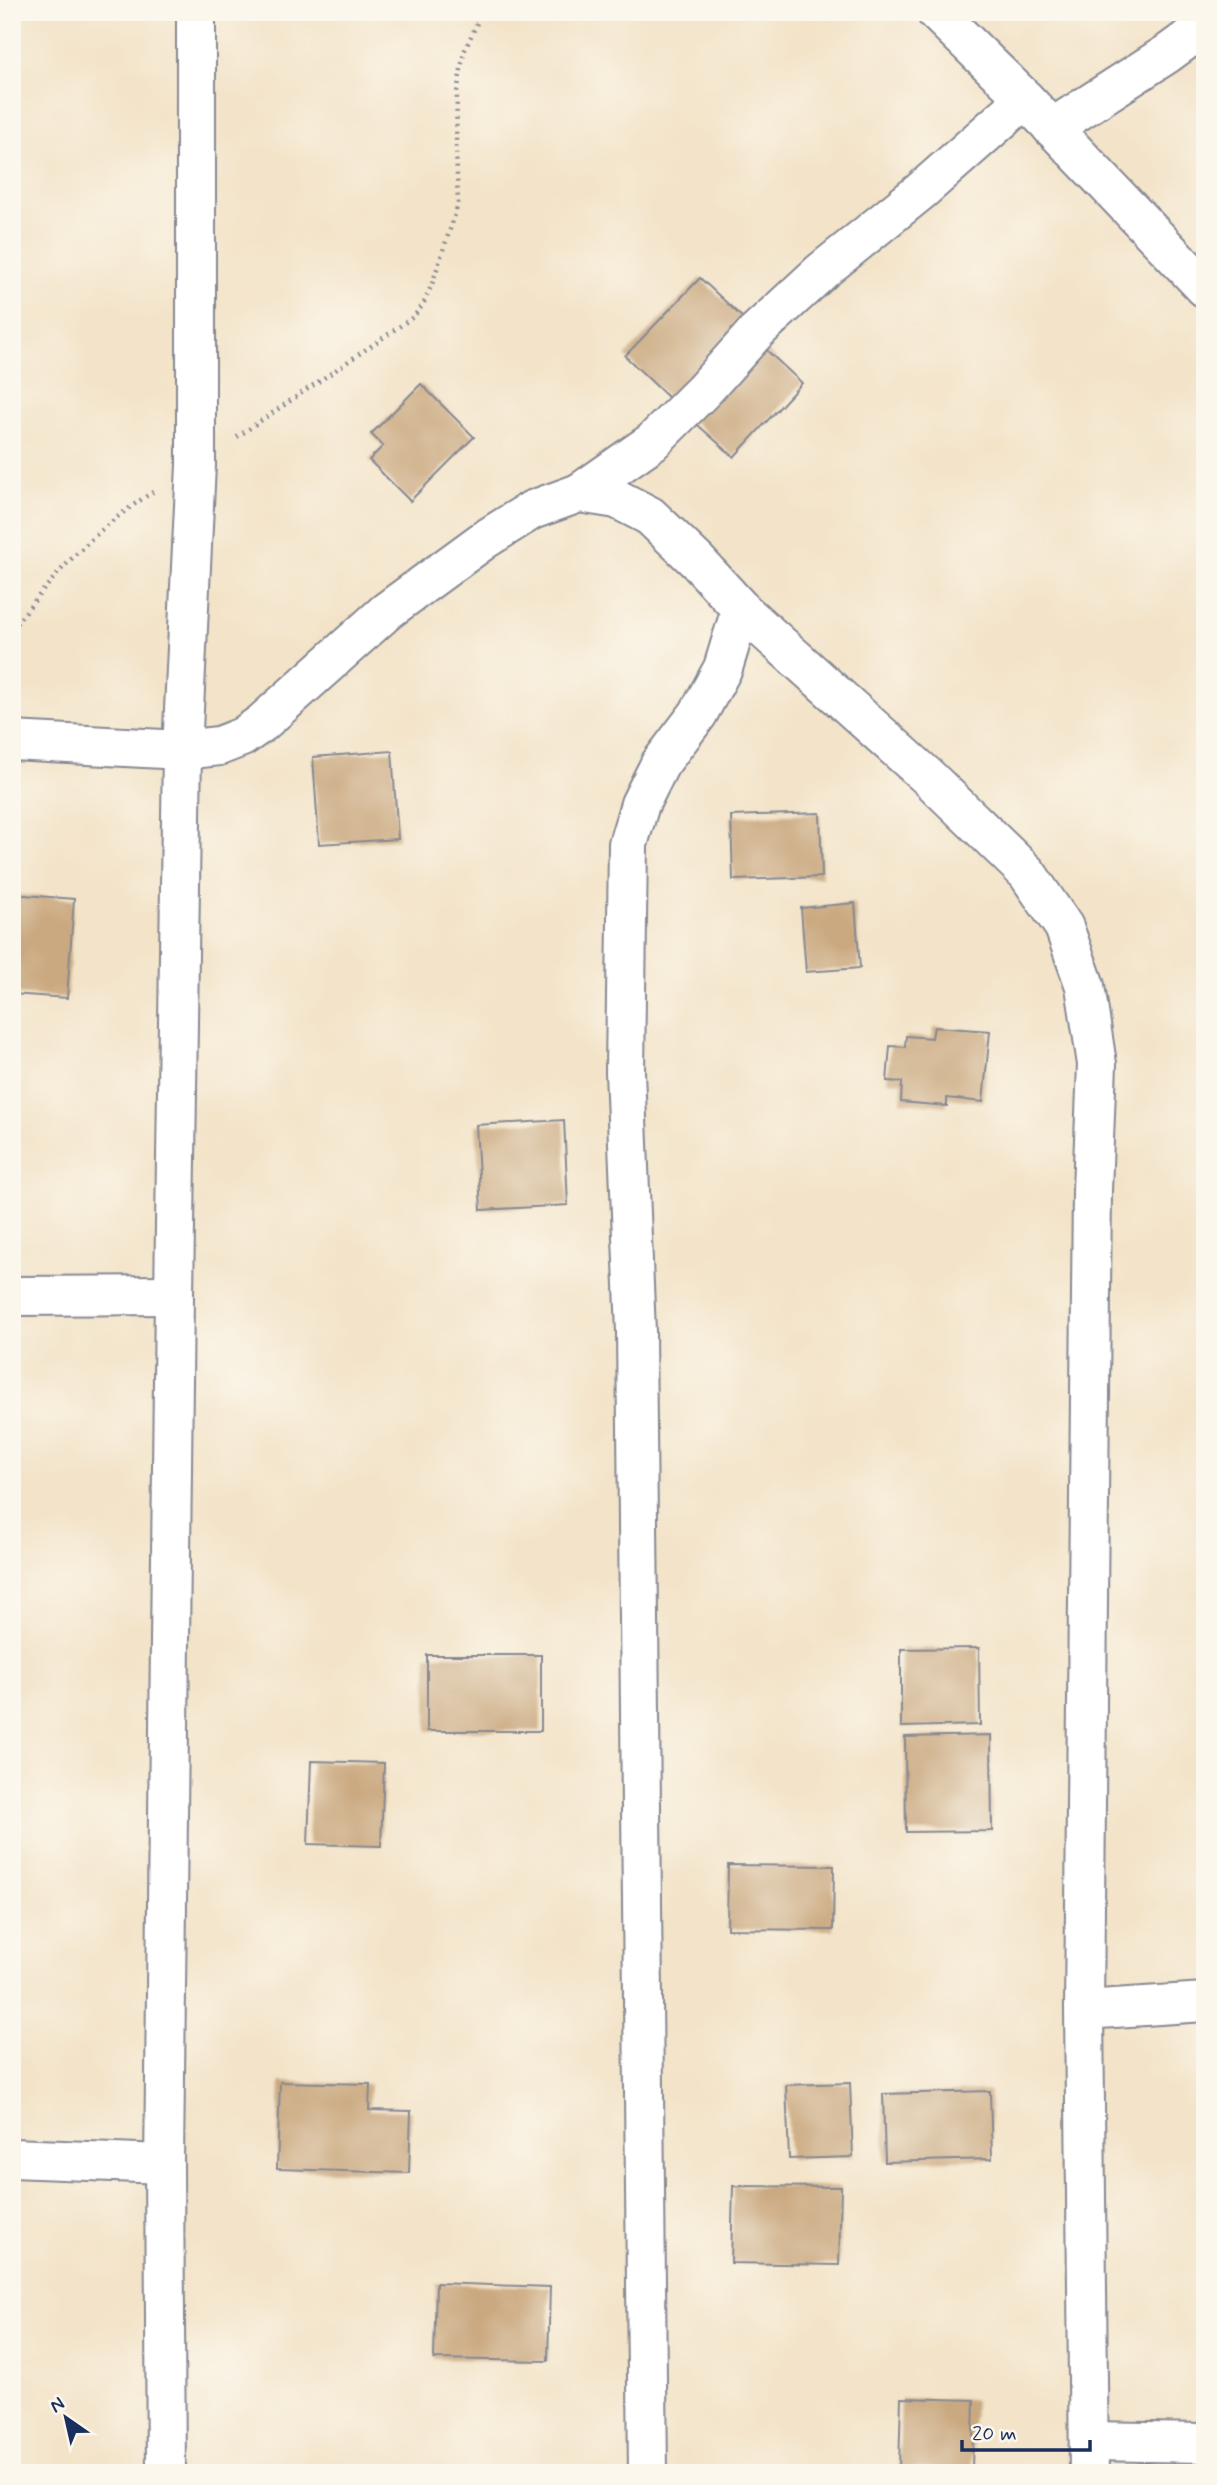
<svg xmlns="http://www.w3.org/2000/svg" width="1217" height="2485" font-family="Mynerve,sans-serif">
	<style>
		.building { fill: #caa980 }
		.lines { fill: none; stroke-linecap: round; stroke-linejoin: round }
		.minor-casing { stroke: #878993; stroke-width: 42 }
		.path { stroke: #878993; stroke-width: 4.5; stroke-dasharray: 2 5; stroke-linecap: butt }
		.minor { stroke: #fff; stroke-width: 38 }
	</style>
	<rect width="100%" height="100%" fill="#fbf7ec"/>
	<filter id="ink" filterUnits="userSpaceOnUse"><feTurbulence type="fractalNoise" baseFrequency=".0143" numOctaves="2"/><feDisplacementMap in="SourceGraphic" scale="14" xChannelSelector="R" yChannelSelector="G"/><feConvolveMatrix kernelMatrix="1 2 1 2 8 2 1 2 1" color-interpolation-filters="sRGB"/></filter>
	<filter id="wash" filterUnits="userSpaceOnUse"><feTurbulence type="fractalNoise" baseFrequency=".00686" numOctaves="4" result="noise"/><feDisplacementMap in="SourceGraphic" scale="28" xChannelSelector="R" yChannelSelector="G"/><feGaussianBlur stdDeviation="1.57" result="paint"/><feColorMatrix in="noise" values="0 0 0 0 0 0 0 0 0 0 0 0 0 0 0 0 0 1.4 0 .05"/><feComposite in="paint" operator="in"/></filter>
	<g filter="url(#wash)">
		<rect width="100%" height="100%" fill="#f3e3c8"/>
		<g id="blocks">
			<!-- building -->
			<g class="building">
				<polygon points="700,278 744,319 669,398 625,356"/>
				<polygon points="760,344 802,383 734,457 691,419"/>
				<polygon points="421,384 474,437 410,501 369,460 383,446 371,434"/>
				<polygon points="392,751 398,839 319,844 313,757"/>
				<polygon points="820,813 822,877 733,880 731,816"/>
				<polygon points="12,894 74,899 67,998 12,994"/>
				<polygon points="855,903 860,968 806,972 801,908"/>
				<polygon points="934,1027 990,1031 983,1102 947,1098 947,1106 901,1102 902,1082 887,1081 890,1046 905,1047 906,1036 932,1038"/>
				<polygon points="564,1120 568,1205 481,1210 476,1125"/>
				<polygon points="979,1648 980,1725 901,1727 901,1649"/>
				<rect x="427" y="1655" width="114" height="76"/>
				<polygon points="991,1735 992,1831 906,1832 905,1737"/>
				<polygon points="311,1761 384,1763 381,1846 308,1844"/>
				<polygon points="728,1865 834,1866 833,1930 727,1929"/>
				<polygon points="280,2082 370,2084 369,2110 411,2111 409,2173 277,2169"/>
				<polygon points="850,2083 853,2157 789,2159 786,2085"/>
				<polygon points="990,2091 992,2159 885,2162 883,2094"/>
				<polygon points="733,2186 841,2187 839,2265 731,2263"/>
				<polygon points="436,2283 550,2287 548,2361 434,2359"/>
				<polygon points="901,2398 974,2400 972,2469 899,2468"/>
			</g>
		</g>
	</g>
	<g filter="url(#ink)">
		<use href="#blocks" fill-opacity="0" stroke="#878993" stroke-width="2"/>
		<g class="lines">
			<defs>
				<g id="minor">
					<polyline points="936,12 1025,99 1205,288"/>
					<polyline points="1052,128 1167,54 1189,38 1205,21"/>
					<polyline points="579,493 652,442 704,390 757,331 822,271 921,191 1025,99"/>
					<polyline points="12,741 182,750 219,746 242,737 262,723 387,611 484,540 532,510 579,493 617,499 650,516 698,562 741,609 929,778 1027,873 1064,927 1085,986 1097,1064 1092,1190 1084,2010 1089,2473"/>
					<polyline points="12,1296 174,1295"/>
					<polyline points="1084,2010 1205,2002"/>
					<polyline points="12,2158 164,2164"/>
					<polyline points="1090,2441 1205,2443"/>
					<polyline points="166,2473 164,2164 174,1295 182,750 196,465 196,12"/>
					<polyline points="648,2473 636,1332 625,1072 628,844 640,804 660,764 698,714 723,668 741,609"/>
				</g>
			</defs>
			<!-- minor casing -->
			<use href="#minor" class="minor-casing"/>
			<!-- path -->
			<g class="path">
				<polyline points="237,437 393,331 413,317 423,305 432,284 458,205 456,146 457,92 464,52 482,12"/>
				<path d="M12 629C53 576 95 528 153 492"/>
			</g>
			<!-- minor -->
			<use href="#minor" class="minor"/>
		</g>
	</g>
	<!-- margin -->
	<rect width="1217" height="2485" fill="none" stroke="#fbf7ec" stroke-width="42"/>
	<!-- north arrow -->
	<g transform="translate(66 2418) rotate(326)" stroke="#fbf7ec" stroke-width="5" paint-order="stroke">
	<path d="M0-5L12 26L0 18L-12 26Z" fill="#1b2f5e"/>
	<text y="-10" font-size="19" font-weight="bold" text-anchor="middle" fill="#1b2f5e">N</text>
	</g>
	<!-- scale -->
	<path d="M962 2440v10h128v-10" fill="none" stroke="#1b2f5e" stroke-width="3.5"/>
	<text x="972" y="2440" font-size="21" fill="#1b2f5e" stroke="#fbf7ec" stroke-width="5" paint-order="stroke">20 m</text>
</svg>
